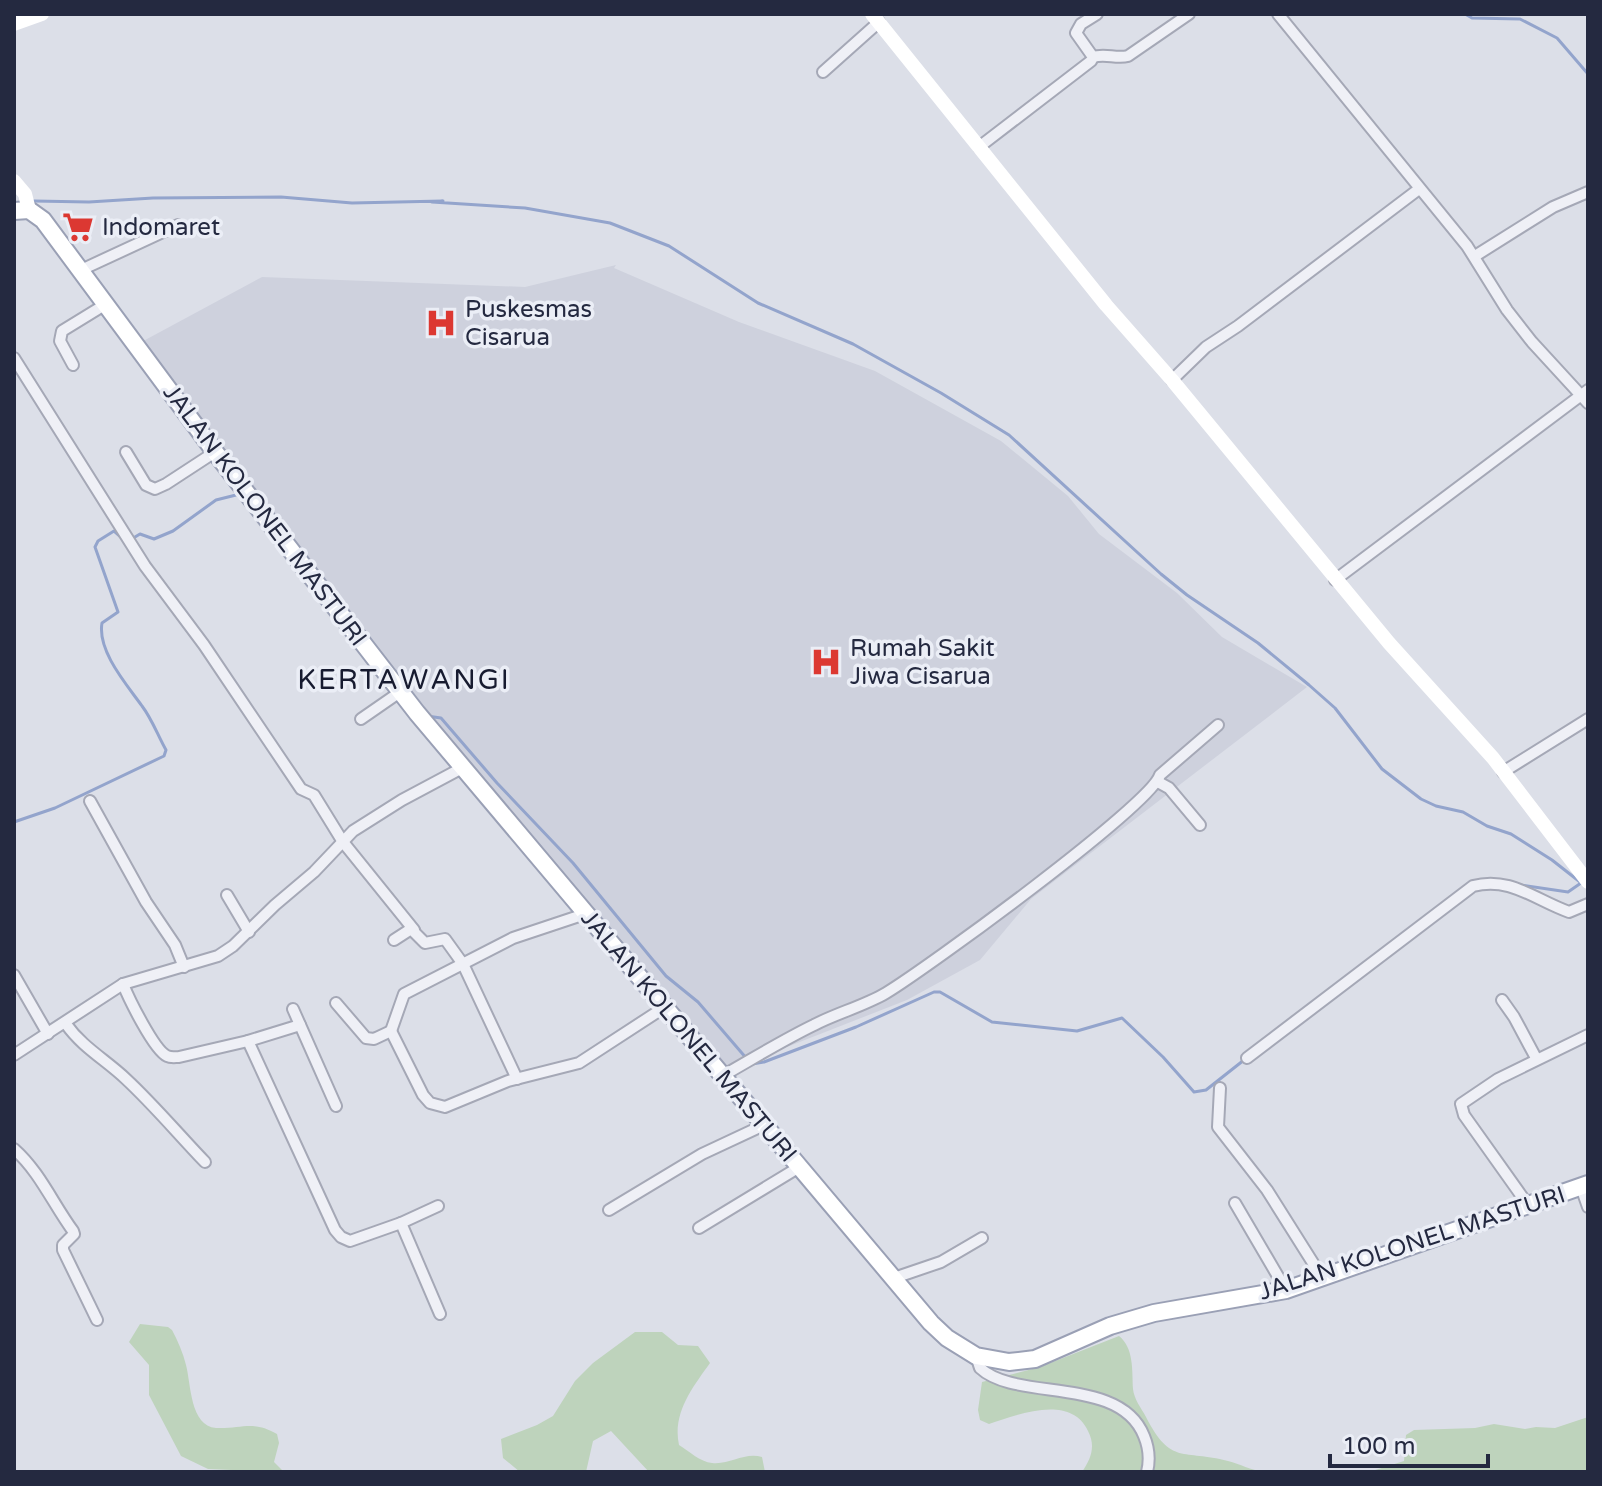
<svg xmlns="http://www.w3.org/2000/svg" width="1602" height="1486" font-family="'Varela Round',sans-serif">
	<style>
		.built { fill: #ced1dd }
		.green { fill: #bed3bc }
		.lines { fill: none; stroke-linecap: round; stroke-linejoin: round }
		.stream { stroke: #93a4cc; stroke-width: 3 }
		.street-casing { stroke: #a5a8b6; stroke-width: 14 }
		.primary-casing { stroke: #9aa0b5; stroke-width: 20 }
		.street { stroke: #eff0f6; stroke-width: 10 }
		.secondary { stroke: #fff; stroke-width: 14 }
		.primary { stroke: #fff; stroke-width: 16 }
		.labels { text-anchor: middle; stroke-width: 7; stroke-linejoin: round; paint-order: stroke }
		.poi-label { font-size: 24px; fill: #242940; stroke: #ebeef6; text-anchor: start }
		.street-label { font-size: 24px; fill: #242940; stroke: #ebeef6 }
		.quarter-label { font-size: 28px; letter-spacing: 2px; fill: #171b30; stroke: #ebeef6 }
	</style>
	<rect width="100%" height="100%" fill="#dcdfe8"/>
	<!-- built -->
	<polygon class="built" points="616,265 614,268 739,322 875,371 1001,441 1068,496 1099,534 1177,593 1222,637 1307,687 1031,899 980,960 907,1000 723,1072 660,999 134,346 262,277 525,287"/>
	<!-- green -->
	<g class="green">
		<path d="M140 1324 168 1327 172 1330C178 1341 183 1353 186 1365 191 1384 190 1426 216 1428 242 1429 253 1420 277 1434L279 1443 274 1462 284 1472 208 1469 181 1456 149 1395V1365L129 1342Z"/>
		<path d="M635 1332H662L678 1345 698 1346 710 1363C693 1387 672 1413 679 1445 689 1451 700 1462 712 1463 730 1465 744 1452 762 1457L765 1472H649L611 1431 593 1441 586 1472H520L503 1458 501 1439 537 1425 553 1416 575 1381 593 1363Z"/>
		<path d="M1119 1336C1134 1348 1132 1370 1133 1389 1134 1399 1141 1408 1146 1417 1171 1466 1183 1449 1228 1461 1240 1464 1251 1470 1263 1472H1082C1091 1459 1096 1446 1088 1431 1071 1394 1018 1414 989 1424L980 1420 978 1410 982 1382 1040 1367Z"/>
		<polygon points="1588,1417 1588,1472 1369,1472 1404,1461 1406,1435 1414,1430 1475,1428 1494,1424 1525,1429 1536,1427 1555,1428"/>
	</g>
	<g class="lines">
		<!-- stream -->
		<g class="stream">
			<polyline points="1465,14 1472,18 1520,19 1557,38 1588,74"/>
			<polyline points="34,201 89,202 153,198 281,197 352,203 443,201 432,202 525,208 610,223 669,246 758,303 853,344 941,393 1009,435 1161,574 1187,595 1258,643 1309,685 1335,708 1382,769 1421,799 1436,806 1463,812 1487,826 1511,834 1552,860 1580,882"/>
			<polyline points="130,540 140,534 154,539 173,531 216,500 240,494"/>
			<polyline points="427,716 441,718 497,783 573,863 666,976 698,1002 747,1059"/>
			<path d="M14 822 55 808 164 756 166 750C158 736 152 719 142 706 127 685 97 651 102 623L118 612 95 547 98 541 114 531 122 538"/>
			<polyline points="1520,885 1568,892 1581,883"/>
			<polyline points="752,1064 764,1062 856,1027 934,992 940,992 992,1022 1077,1031 1122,1018 1163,1057 1194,1092 1206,1090 1244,1060"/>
		</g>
		<defs>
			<g id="street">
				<polyline points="1278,14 1467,246 1507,310 1532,342 1588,403"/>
				<path d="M1093 57C1105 53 1116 59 1128 56L1189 14"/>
				<polyline points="823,72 879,22"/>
				<polyline points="979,147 1091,61 1093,57 1076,33 1081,24 1097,14"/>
				<polyline points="1475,256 1553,207 1588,192"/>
				<polyline points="81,270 178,225"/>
				<polyline points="14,358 145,566 204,645 301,789 314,795 343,842 414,930"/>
				<polyline points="73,365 60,341 62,331 106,304"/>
				<polyline points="1172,380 1206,347 1238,326 1419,189"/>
				<polyline points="126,452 146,485 155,489 166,484 215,452"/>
				<polyline points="1335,580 1588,390"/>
				<polyline points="361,719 400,692"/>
				<polyline points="1503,772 1588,719"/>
				<polyline points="1158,782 1169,788 1200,825"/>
				<polyline points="90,801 146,902 175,945 184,967"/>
				<polyline points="227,895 249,932"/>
				<polyline points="394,940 411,929 425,943 445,939 463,964 517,1079"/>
				<polyline points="14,975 48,1034"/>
				<path d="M123 984C129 999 154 1050 167 1056 171 1058 175 1057 179 1057L248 1041 335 1230 341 1237 350 1241 401 1223 438 1206"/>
				<polyline points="1502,1000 1514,1017 1536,1058"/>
				<polyline points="336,1003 366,1038 374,1039 391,1031"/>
				<polyline points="293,1009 336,1106"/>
				<path d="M66 1024C82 1047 106 1060 126 1079 154 1105 179 1135 205 1162"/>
				<polyline points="391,1031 423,1095 430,1103 445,1107 508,1081 579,1063 665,1007"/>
				<polyline points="391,1031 404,994 513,938 585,914"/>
				<polyline points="248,1041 300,1025"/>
				<polyline points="14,1055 123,984 218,956 233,946 275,905 314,872 353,831 402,800 462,768"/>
				<path d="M1247 1058 1473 886C1510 876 1535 900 1569 912L1588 904"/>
				<path d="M724 1075C754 1058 783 1040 814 1025 837 1013 864 1006 886 993 926 969 1151 805 1160 775L1218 725"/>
				<polyline points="1220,1088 1218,1127 1267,1190 1313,1263 1319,1278"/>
				<path d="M14 1149C40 1172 53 1204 73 1231L74 1234 63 1245V1250L97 1320"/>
				<polyline points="1581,1187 1588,1207"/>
				<polyline points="1235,1203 1286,1290"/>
				<polyline points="1528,1205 1464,1115 1461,1104 1498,1079 1588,1035"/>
				<polyline points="609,1210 702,1154 766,1124"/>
				<polyline points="401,1223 440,1314"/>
				<polyline points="699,1228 801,1166"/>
				<polyline points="894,1278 941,1262 982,1238"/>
				<path d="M976 1356 980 1368C1016 1402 1120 1375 1144 1436 1149 1448 1150 1460 1147 1472"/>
			</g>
			<polyline id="primary" points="14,211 29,210 43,220 215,452 417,713 931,1323 947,1338 976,1356 1009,1362 1035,1359 1110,1326 1154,1313 1286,1290 1588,1184"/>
		</defs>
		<!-- street casing -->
		<use href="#street" class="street-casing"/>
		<!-- primary casing -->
		<use href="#primary" class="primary-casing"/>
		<!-- street -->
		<use href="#street" class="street"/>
		<!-- secondary -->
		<g class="secondary">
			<polyline points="872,14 1106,305 1172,380 1389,643 1493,758 1588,882"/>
			<polyline points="14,24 42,14"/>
			<polyline points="14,181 25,194 29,210"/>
		</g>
		<!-- primary -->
		<use href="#primary" class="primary"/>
	</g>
	<!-- icons -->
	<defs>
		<symbol id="supermarket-bare" viewBox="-9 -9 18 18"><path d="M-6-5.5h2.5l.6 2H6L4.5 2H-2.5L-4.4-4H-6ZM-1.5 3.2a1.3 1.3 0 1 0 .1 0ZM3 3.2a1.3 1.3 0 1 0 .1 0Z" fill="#dc3832" stroke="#ebeef6" stroke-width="2.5" paint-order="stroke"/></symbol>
		<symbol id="hospital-bare" viewBox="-9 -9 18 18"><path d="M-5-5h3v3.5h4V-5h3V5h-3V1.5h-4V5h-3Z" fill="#dc3832" stroke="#ebeef6" stroke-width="2.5" paint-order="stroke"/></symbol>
	</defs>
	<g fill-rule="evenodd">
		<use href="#supermarket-bare" x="56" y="205" width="44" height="44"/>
		<use href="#hospital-bare" x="419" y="301" width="44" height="44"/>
		<use href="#hospital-bare" x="804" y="640" width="44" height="44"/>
	</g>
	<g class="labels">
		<!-- poi labels -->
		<g class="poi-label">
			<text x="102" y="235">Indomaret</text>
			<text x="465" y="317">Puskesmas<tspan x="465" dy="28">Cisarua</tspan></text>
			<text x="850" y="656">Rumah Sakit<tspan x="850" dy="28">Jiwa Cisarua</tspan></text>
		</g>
		<!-- street labels -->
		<g class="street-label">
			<text transform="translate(265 515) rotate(53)" y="8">JALAN KOLONEL MASTURI</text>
			<text transform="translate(689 1036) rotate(50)" y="8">JALAN KOLONEL MASTURI</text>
			<text transform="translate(1412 1243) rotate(-18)" y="8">JALAN KOLONEL MASTURI</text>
		</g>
		<!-- quarter labels -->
		<g class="quarter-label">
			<text x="404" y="689">KERTAWANGI</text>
		</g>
	</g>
	<!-- border -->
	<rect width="1602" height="1486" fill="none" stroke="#242940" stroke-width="32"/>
	<!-- scale -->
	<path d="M1330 1454v12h158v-12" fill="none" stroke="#242940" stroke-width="4"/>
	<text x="1342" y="1454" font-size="24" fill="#242940" stroke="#ebeef6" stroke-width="6" paint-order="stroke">100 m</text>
</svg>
